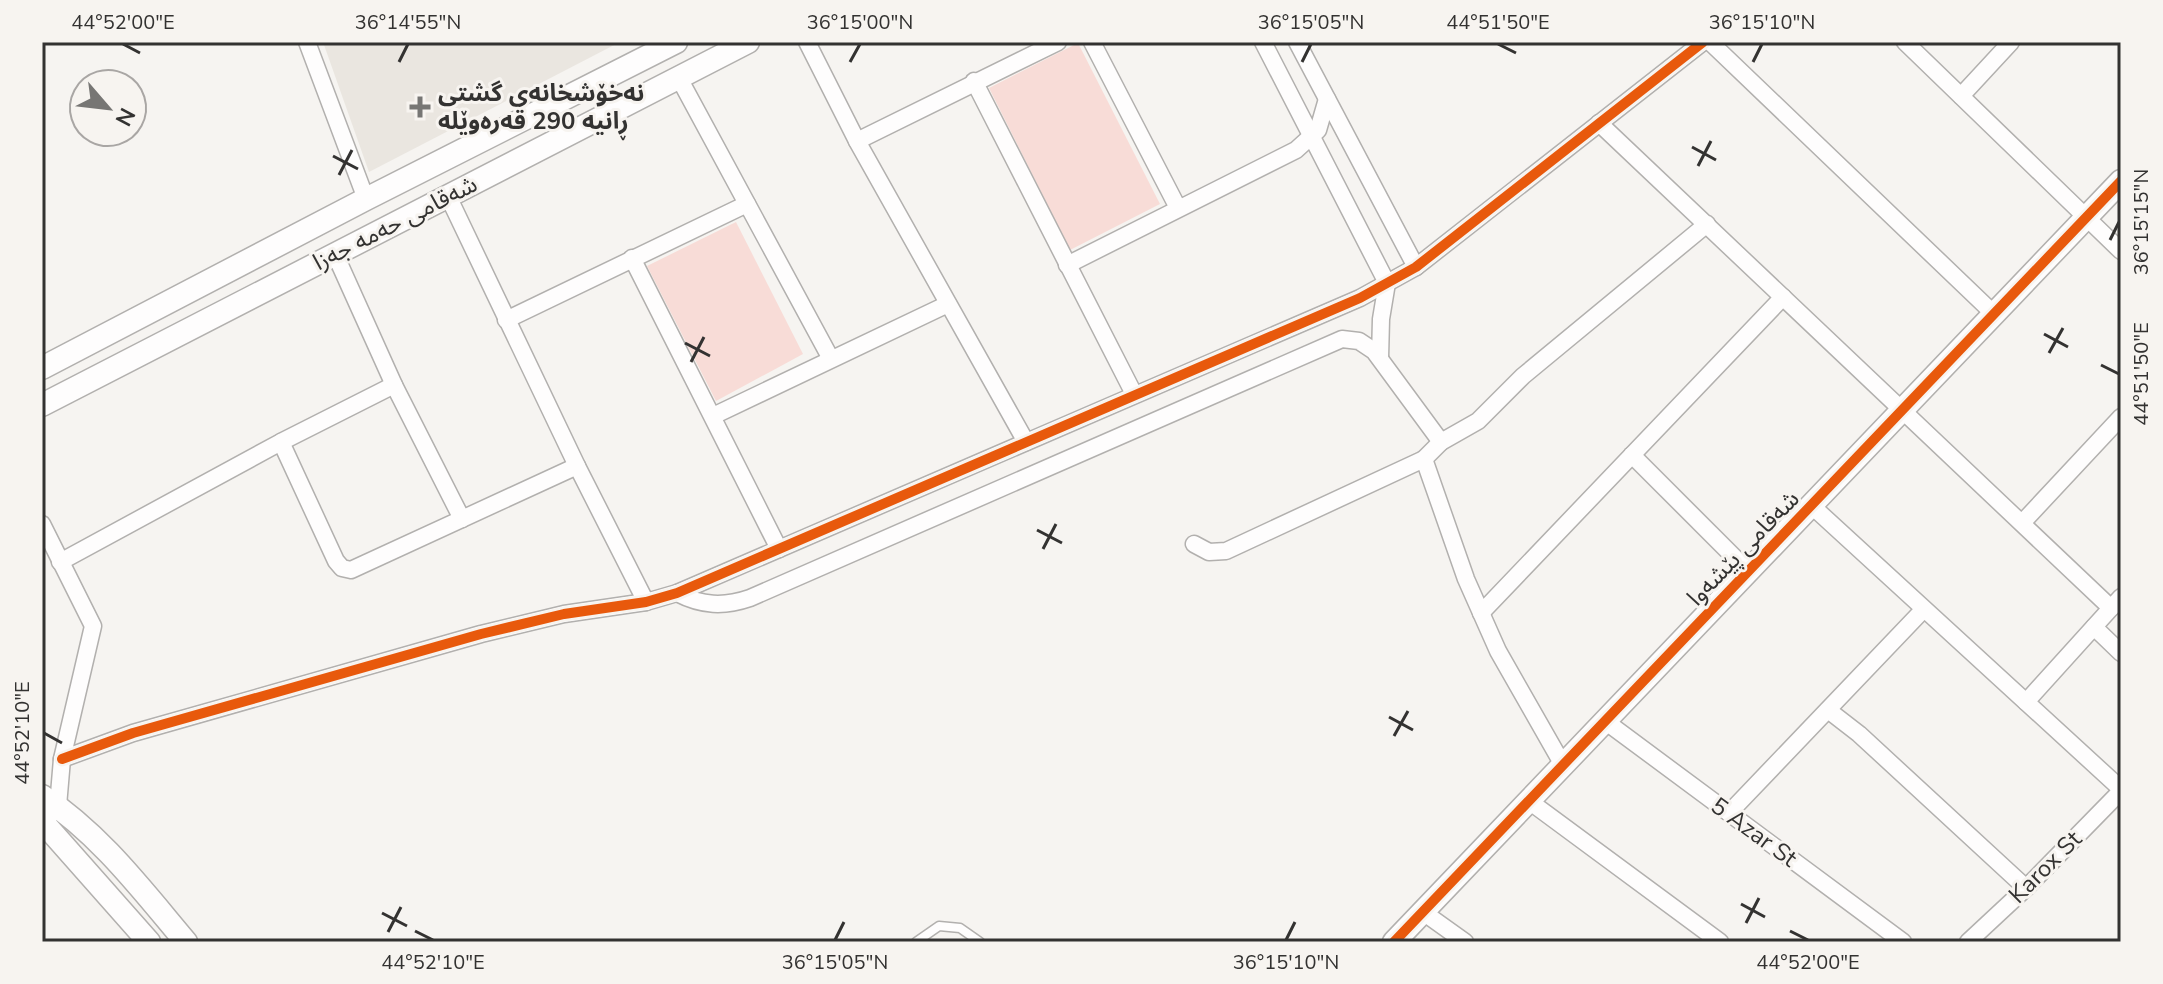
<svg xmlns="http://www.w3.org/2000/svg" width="2163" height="984" font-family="'Nunito Sans','Noto Sans Arabic',sans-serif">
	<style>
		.built { fill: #eae6e0 }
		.green { fill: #f8dcd7 }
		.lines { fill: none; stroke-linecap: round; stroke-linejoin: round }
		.lane-casing { stroke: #b2b0ae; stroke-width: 11 }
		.street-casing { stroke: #b2b0ae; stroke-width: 19 }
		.secondary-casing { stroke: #b2b0ae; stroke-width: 25 }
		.lane { stroke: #fefdfd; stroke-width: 8 }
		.street { stroke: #fefdfd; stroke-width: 16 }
		.secondary { stroke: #fefdfd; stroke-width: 22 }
		.cycleway-casing { stroke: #f7f4f0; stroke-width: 15 }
		.cycleway { stroke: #e8590c; stroke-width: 10 }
		.ticks { fill: none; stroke: #333231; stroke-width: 3 }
		.poi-dot { fill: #777674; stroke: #f7f4f0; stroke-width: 3 }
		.labels { text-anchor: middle; stroke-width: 6; stroke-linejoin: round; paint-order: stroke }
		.poi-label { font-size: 24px; font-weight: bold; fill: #333231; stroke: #f7f4f0; text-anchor: start }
		.street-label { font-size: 24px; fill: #333231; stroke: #f7f4f0 }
		.neatline { fill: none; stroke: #333231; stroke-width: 3 }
		.ticks-label { font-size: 20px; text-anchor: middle; fill: #333231 }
	</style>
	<rect width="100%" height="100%" fill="#f6f4f1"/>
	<!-- built -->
	<polygon class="built" points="323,42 620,42 369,172"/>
	<!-- green -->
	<g class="green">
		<polygon points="1078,43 1160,204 1070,250 989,88"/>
		<polygon points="736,222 803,354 716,401 647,266"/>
	</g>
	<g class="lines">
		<defs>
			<polyline id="lane" points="916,942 939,926 960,928 980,942"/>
			<g id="street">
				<polyline points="307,42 366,199"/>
				<polyline points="807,42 857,141 1026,442"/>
				<polyline points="1092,42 1178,208"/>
				<polyline points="1263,42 1387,283 1381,319 1380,358"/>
				<polyline points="1297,42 1416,267"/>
				<polyline points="1710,42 1994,314"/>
				<polyline points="1905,42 2121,251"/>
				<polyline points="679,78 831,359"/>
				<polyline points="974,81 1134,394"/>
				<polyline points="1961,96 2011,42"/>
				<polyline points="1599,123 2111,608"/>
				<polyline points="857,141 1058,42"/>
				<polyline points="448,196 577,466 646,602"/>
				<polyline points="335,254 394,385 462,519"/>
				<polyline points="632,258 779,549"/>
				<polyline points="1067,265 1296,150 1318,130 1327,99"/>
				<polyline points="506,320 747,204"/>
				<polyline points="713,416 948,304"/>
				<polyline points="281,442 336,561 342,568 351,570 577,466"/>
				<polyline points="1632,455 1748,571"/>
				<polyline points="1424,459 1466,579 1498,651 1563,765"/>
				<polyline points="1811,505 2121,789"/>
				<polyline points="2022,523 2121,417"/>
				<polyline points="42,524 93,626 62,759 58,806 53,813"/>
				<polyline points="1194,544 1209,552 1226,551 1424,459 1441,442 1478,421 1523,376 1707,224"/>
				<polyline points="60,562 281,442 394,385"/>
				<path d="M677 593C702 606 724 607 750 598L1342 339 1359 341 1374 351 1441 442"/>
				<polyline points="1481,613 1783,297"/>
				<polyline points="2094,627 2121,653"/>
				<polyline points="2026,702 2121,597"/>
				<polyline points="1828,710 1859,734 2026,888"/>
				<polyline points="1605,721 1903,942"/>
				<polyline points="62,759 133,733 481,634 564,614 646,602 677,593 1360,298 1416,267 1703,42"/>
				<polyline points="1529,801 1720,942"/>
				<polyline points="1729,813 1923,610"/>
				<polyline points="1423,912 1465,942"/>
				<polyline points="1968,942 2026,888 2121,791"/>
			</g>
			<g id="secondary">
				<polyline points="42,368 366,199 676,42"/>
				<polyline points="42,405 748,42"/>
				<path d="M42 796C100 834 142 890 186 942"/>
				<polyline points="42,821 149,942"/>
				<polyline points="1394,942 2121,181"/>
			</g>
		</defs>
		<!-- lane casing -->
		<use href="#lane" class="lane-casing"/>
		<!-- street casing -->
		<use href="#street" class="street-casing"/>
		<!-- secondary casing -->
		<use href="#secondary" class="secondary-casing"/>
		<!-- lane -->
		<use href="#lane" class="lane"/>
		<!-- street -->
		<use href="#street" class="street"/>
		<!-- secondary -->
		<use href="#secondary" class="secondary"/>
		<defs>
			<g id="cycleway">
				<polyline points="62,759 133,733 481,634 564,614 646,602 677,593 1360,298 1416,267 1703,42"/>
				<polyline points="1394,942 2121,181"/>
			</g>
		</defs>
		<!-- cycleway casing -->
		<use href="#cycleway" class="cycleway-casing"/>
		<!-- cycleway -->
		<use href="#cycleway" class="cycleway"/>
	</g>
	<!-- ticks -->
	<path class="ticks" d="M123 44 140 53M1498 44 1516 53M399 62 408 44M850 62 860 44M1302 62 1311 44M1753 62 1762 44M1692 147 1716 160M333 156 358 169M1698 166 1711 141M339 175 352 150M2110 240 2119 222M2044 334 2068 347M685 343 710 356M2049 353 2063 328M691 362 704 337M2101 365 2119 374M1037 530 1062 543M1043 549 1056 524M1389 717 1413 730M44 733 62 743M1394 736 1408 711M1741 904 1765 917M382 913 407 926M1746 923 1759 898M415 931 433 940M1790 931 1808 940M388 932 401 907M835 940 844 922M1286 940 1295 922"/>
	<!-- markers -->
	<path class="poi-dot" d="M416 95h8v8h8v8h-8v8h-8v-8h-8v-8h8z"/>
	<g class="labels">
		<!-- poi labels -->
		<g class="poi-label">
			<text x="438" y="101">نەخۆشخانەی گشتی<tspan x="438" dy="28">ڕانیە 290 قەرەوێلە</tspan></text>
		</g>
		<!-- street labels -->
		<g class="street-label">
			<text transform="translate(395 223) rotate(-27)" y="8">شەقامی حەمە جەزا</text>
			<text transform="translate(1743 548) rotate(-46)" y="8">شەقامی پێشەوا</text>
			<text transform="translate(1754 832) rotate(36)" y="8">5 Azar St</text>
			<text transform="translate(2045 867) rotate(-45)" y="8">Karox St</text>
		</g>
	</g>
	<!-- border -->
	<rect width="2163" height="984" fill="none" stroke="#f7f4f0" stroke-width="88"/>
	<!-- north arrow -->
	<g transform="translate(108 108) rotate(118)"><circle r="38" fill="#f7f4f0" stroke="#a9a6a4" stroke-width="2"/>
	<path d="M0-6L14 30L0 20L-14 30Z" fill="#777674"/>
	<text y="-12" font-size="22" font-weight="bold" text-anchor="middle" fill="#333231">N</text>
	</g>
	<rect x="44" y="44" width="2075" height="896" class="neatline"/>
	<g class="ticks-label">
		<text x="123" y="29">44°52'00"E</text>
		<text x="408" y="29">36°14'55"N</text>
		<text x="860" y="29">36°15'00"N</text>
		<text x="1311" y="29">36°15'05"N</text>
		<text x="1498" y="29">44°51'50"E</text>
		<text x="1762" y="29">36°15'10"N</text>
		<text transform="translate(2141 222) rotate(-90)" y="7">36°15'15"N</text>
		<text transform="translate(2141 374) rotate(-90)" y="7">44°51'50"E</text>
		<text transform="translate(22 733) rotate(-90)" y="7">44°52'10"E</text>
		<text x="433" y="969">44°52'10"E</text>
		<text x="835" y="969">36°15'05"N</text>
		<text x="1286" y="969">36°15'10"N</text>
		<text x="1808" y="969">44°52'00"E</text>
	</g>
</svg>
